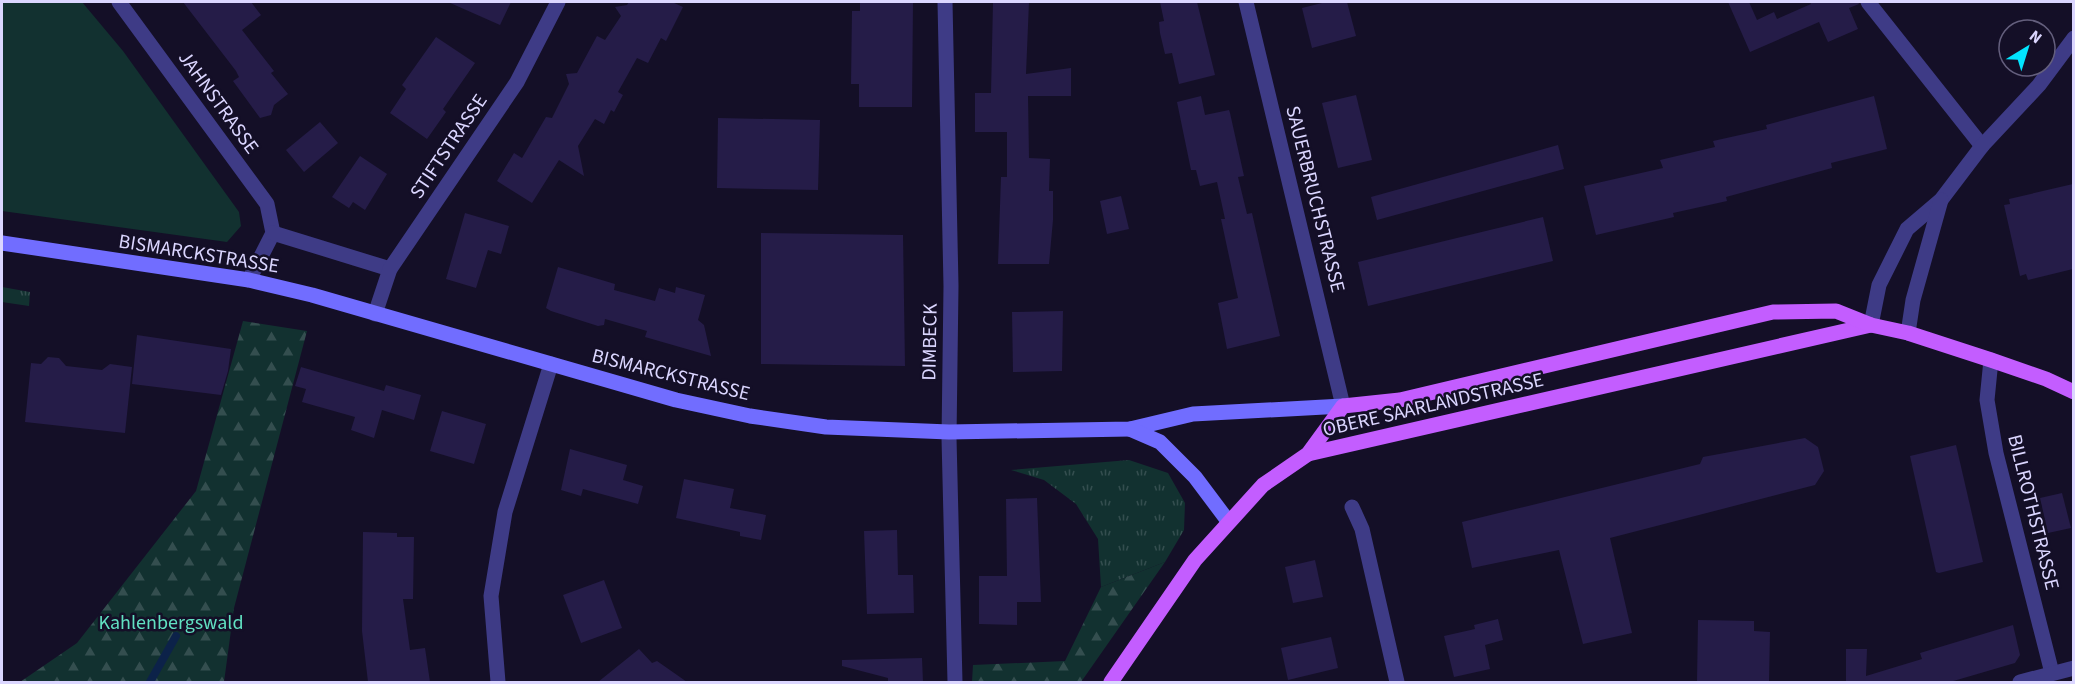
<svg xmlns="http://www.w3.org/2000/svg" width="2075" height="684" font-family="'Source Sans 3',sans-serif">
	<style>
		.grass { fill: url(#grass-tufts) }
		.forest { fill: url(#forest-firs) }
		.pitch { fill: #123130 }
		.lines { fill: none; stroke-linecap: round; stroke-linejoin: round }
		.stream { stroke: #0c2249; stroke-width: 8 }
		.building { fill: #251c48 }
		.minor { stroke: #3e3b86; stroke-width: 15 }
		.secondary { stroke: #716dff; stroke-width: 15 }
		.primary { stroke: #c35dff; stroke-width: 15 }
		.labels { text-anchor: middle; stroke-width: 5; stroke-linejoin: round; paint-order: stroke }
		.street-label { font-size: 20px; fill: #dbd6ff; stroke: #140f27 }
		.park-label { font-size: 20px; fill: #61e0c1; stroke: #140f27 }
	</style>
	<defs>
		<pattern id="grass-tufts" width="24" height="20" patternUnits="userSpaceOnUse" patternTransform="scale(1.5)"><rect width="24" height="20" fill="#123130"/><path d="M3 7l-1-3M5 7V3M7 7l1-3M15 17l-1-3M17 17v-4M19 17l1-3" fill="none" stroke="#344e4f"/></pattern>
		<pattern id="forest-firs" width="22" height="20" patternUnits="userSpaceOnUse" patternTransform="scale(1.5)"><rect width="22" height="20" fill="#123130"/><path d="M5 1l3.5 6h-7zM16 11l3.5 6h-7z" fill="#344e4f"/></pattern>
	</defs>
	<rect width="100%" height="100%" fill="#140f27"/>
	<!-- grass -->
	<g class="grass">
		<polygon points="2,287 30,292 29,306 2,302"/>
		<polygon points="1129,460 1168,473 1185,503 1184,530 1165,562 1101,587 1098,539 1076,504 1044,480 1011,470"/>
	</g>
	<!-- forest -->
	<g class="forest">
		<polygon points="243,321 307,331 234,608 224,682 20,682 77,643 196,491"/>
		<polygon points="1165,562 1081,682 972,682 973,665 1065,661 1101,587"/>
	</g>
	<!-- pitch -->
	<polygon class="pitch" points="2,2 82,2 123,51 239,212 241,226 227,242 2,211"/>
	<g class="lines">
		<!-- stream -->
		<polyline class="stream" points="150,682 176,636"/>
	</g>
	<!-- building -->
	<g class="building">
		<polygon points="183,2 251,2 261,15 242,30 274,71 271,73 288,94 274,105 271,115 260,118 233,81 239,77 236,71"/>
		<polygon points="448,2 511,2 500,25"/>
		<polygon points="629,2 672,2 683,7 666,41 661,38 648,63 637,58 618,92 623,95 614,112 611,110 604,124 595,119 578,146 584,176 559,160 532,203 497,181 514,153 522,158 546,117 552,118 569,84 566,74 577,73 597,36 605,40 621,16 615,7 627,5"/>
		<polygon points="860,2 913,2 912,107 859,107 859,84 851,84 852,11 860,11"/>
		<polygon points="993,2 1029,2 1026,74 1071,68 1071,96 1028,96 1029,158 1050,159 1049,191 1053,191 1053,220 1049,264 998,264 1001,177 1007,177 1007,132 975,132 975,93 991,93"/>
		<polygon points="1160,2 1197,2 1215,75 1179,84 1172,53 1165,54 1160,33 1159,22 1164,21"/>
		<polygon points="1326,2 1347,2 1356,36 1312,48 1302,8"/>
		<polygon points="1728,2 1749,2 1757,20 1774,12 1777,19 1811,4 1810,2 1858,2 1859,4 1849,8 1858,29 1828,42 1819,22 1750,52"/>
		<polygon points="436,37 475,63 443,109 446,112 427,139 390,113 406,89 402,85"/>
		<polygon points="1356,95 1372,160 1338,168 1322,103"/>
		<polygon points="1201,96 1205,115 1229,110 1230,113 1244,176 1238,177 1247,214 1252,213 1280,336 1227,349 1218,303 1238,298 1221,219 1225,219 1217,182 1200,186 1196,170 1191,170 1177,102"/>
		<polygon points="1874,96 1887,149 1831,163 1832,168 1726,197 1727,201 1673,213 1674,217 1596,235 1584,186 1663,168 1660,160 1715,147 1713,141 1767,129 1766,125"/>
		<polygon points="718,118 820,120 818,190 717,188"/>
		<polygon points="320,122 338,143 304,172 286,150"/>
		<polygon points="1558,145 1564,169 1377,220 1371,197"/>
		<polygon points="360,156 387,174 365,210 353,202 349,208 332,197"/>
		<polygon points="2073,184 2073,269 2028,280 2026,274 2020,276 2004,205 2010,204 2009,199"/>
		<polygon points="1121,196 1129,229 1107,234 1100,201"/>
		<polygon points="465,213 509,226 501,254 488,250 476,288 446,279"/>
		<polygon points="1543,217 1553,261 1368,306 1358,262"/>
		<polygon points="761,233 903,235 905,366 761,364"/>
		<polygon points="558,267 615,284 614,290 655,301 659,288 675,293 676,287 705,295 698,320 704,325 711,356 645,337 647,331 605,319 604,325 598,326 551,311 546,308"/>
		<polygon points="1063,311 1062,371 1013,372 1012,312"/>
		<polygon points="137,335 231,349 228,371 221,395 132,384"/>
		<polygon points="48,357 59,358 66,366 102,370 110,364 132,367 125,433 25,422 31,363 41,364"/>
		<polygon points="301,367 384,391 386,385 421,395 414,420 382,410 374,438 351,430 355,417 302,402 306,389 295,386"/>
		<polygon points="442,411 486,424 474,464 430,451"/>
		<polygon points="1805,438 1818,447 1824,471 1815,485 1610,538 1632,633 1583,644 1559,550 1472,568 1462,522 1700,464 1703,457"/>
		<polygon points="1956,445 1983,562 1939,573 1936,572 1910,456"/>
		<polygon points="570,449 627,465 623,480 643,486 638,504 583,489 581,496 561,490"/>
		<polygon points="684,479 734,489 730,508 766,515 761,540 740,536 740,532 676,518"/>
		<polygon points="2062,493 2071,528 2048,533 2040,498"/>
		<polygon points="1037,498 1041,602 1017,602 1017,625 979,624 979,576 1007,576 1006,499"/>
		<polygon points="897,530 898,575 913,575 914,613 867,614 864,531"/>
		<polygon points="363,532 397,533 397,537 414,537 413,599 403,599 410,650 425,648 430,682 368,682 362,631"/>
		<polygon points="1315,560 1323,597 1293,603 1285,567"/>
		<polygon points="604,580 622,628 581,643 563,595"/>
		<polygon points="1498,619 1503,640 1485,645 1490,669 1454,677 1444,636 1475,629 1474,625"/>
		<polygon points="1698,620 1754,621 1754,631 1770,632 1769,682 1697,682"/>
		<polygon points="2013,625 2020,655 2015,663 1950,682 1846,682 1846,649 1867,649 1866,676 1922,659 1920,653"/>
		<polygon points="1331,637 1338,668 1288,680 1281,648"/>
		<polygon points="639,649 652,663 657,661 687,682 598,682"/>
		<polygon points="922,658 923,682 888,682 888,678 842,666 842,660"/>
	</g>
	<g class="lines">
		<!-- minor -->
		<g class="minor">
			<polyline points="119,2 267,204 273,233 249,280"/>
			<polyline points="945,2 951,286 949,438 955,682"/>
			<polyline points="1246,2 1343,406"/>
			<polyline points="1868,2 1982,146"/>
			<polyline points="273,233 390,269"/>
			<polyline points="375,314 390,269 517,82 558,2"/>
			<polyline points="1871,325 1879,285 1907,229 1941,200 1982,146 2039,85 2074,38"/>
			<polyline points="1908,333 1913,300 1941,200"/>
			<polyline points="1991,360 1987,400 1996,453 2052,673"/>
			<polyline points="1352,507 1362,529 1397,682"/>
			<polyline points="498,682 491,596 505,512 551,364"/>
			<polyline points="2020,682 2074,668"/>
		</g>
		<!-- secondary -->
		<g class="secondary">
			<polyline points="2,243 249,280 312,295 676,400 750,416 826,427 949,432 1130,429 1193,414 1343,406"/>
			<polyline points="1130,429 1160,442 1195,477 1228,521"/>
		</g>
		<!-- primary -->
		<g class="primary">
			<polyline points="1308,454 1871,325"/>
			<polyline points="1111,682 1195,560 1263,485 1308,454 1343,406 1400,400 1773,312 1836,311 1871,325 1908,333 1991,360 2046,379 2074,392"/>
		</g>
	</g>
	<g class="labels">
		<!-- street labels -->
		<g class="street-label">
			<text transform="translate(219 102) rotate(54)" y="7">JAHNSTRASSE</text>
			<text transform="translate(448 146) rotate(-56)" y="7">STIFTSTRASSE</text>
			<text transform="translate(1316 199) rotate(76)" y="7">SAUERBRUCHSTRASSE</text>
			<text transform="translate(199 253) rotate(9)" y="7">BISMARCKSTRASSE</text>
			<text transform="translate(929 342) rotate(-89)" y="7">DIMBECK</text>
			<text transform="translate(671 374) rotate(14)" y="7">BISMARCKSTRASSE</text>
			<text transform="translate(1433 404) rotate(-13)" y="7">OBERE SAARLANDSTRASSE</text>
			<text transform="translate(2034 512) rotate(76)" y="7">BILLROTHSTRASSE</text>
		</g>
		<!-- park labels -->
		<g class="park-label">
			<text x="171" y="629">Kahlenbergswald</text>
		</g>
	</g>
	<!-- border -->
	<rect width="2075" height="684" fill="none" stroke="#dbd6ff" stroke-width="6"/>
	<!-- north arrow -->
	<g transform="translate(2027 48) rotate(38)"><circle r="28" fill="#140f27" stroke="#645f7d" stroke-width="1.5"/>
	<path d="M0-4.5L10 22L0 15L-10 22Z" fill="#02e4fe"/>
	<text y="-9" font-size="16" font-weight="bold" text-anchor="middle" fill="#dbd6ff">N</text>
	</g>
</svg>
